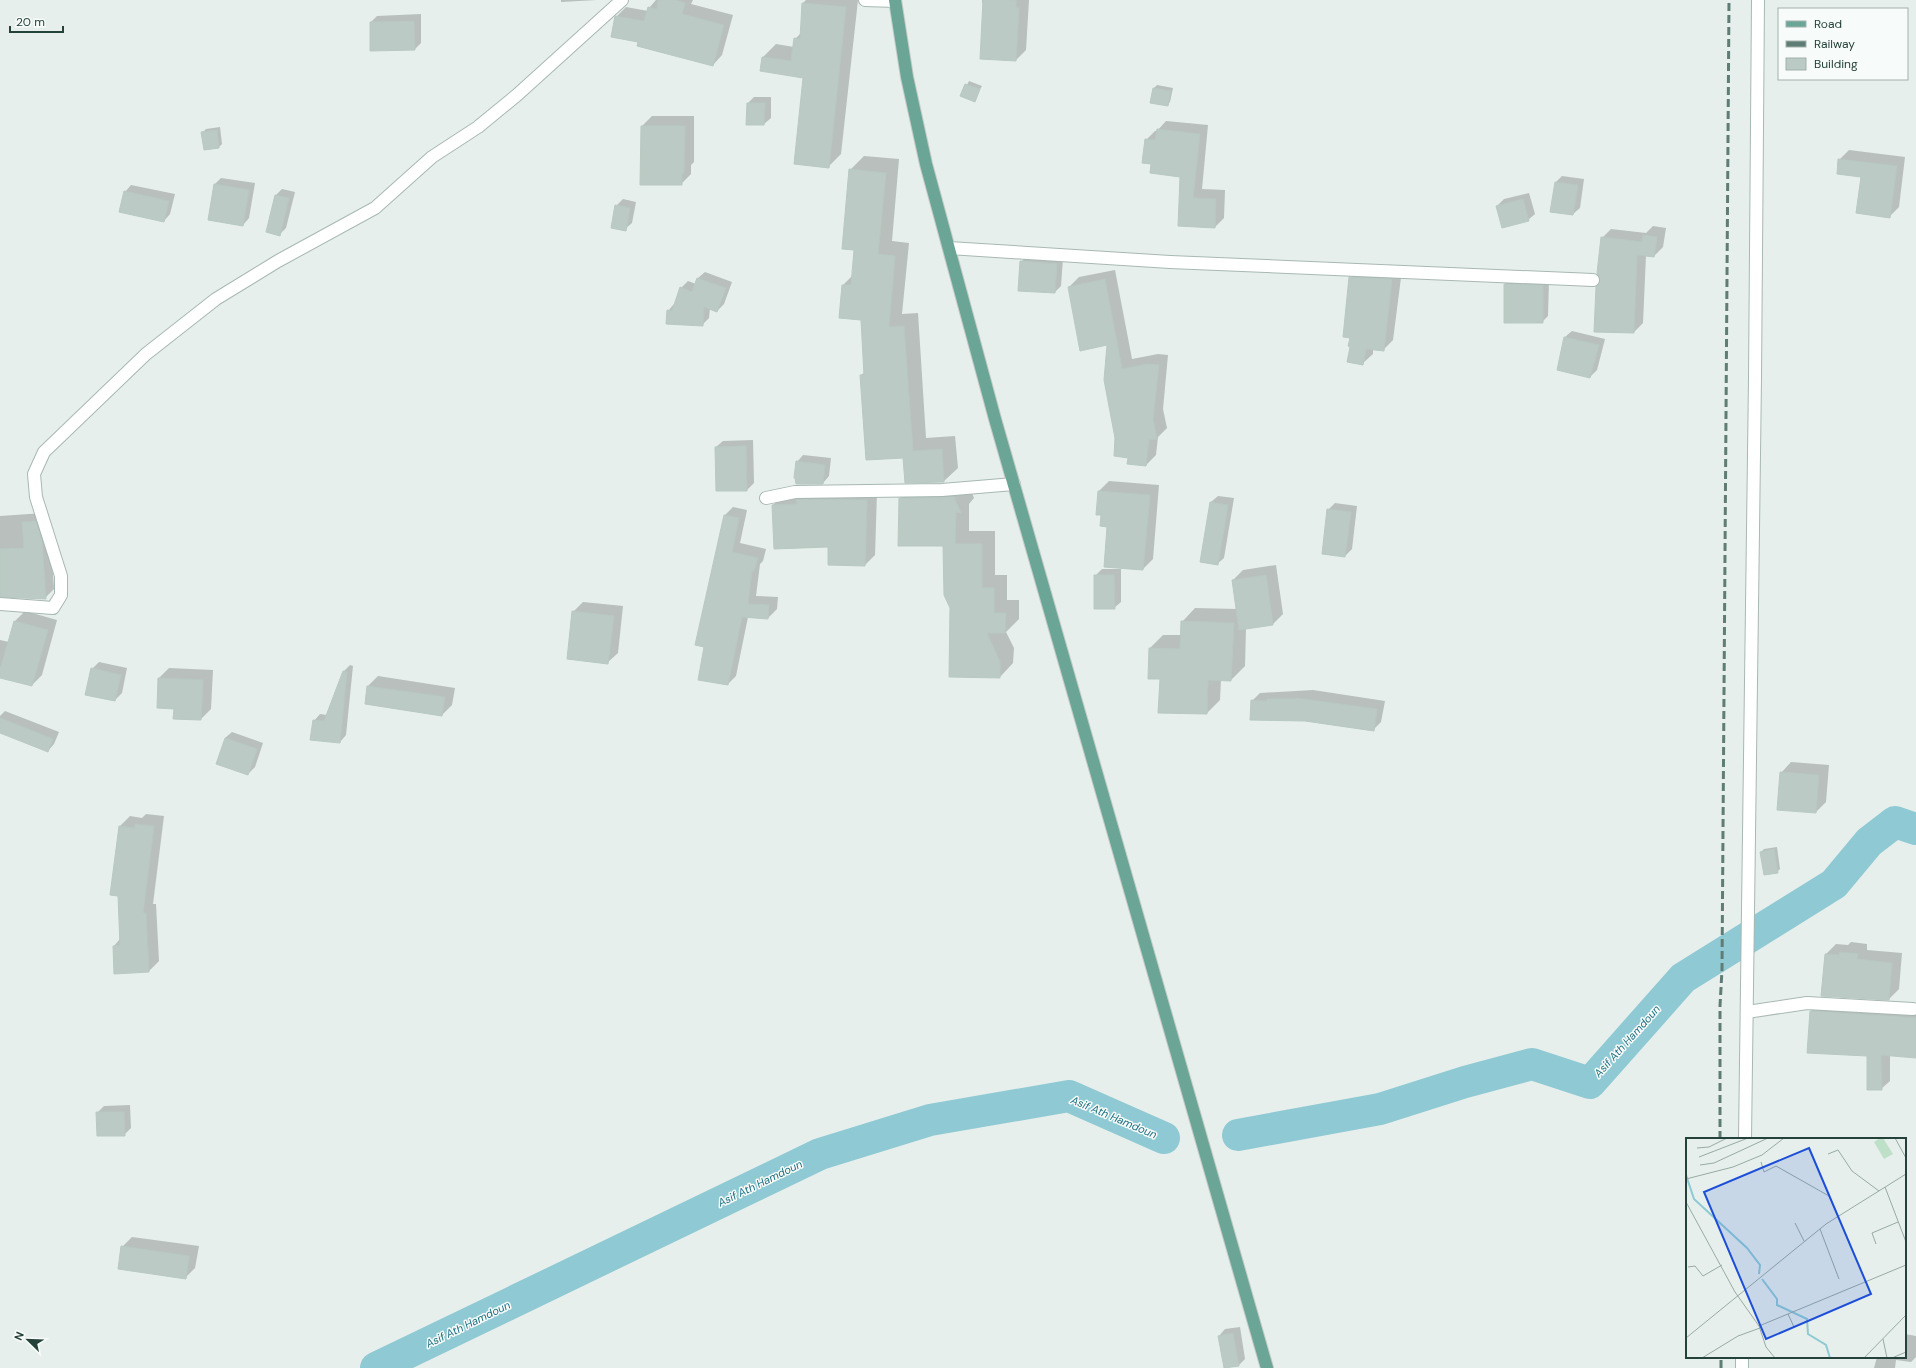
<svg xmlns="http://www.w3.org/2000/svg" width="1916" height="1368" font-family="'DM Sans',sans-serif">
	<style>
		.shadow { fill: #0003 }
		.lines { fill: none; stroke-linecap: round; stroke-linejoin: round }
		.river { stroke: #8ec9d4; stroke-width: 32 }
		.building { fill: #bbcac4; stroke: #b8c9c2 }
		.minor-casing { stroke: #a8b8b2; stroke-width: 14 }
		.primary-casing { stroke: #c2cac8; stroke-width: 14 }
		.minor { stroke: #fff; stroke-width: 12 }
		.primary { stroke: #6aa596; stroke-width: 12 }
		.rail { stroke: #5f7d75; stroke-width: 3; stroke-dasharray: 8 4; stroke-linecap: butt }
		.labels { text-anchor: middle; stroke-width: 3; stroke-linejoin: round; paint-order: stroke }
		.water-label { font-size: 11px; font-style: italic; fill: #1c6f80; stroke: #f7fbf9 }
		.inset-river { fill: none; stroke: #8ec9d4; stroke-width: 2 }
		.inset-road { fill: none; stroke: #98aaa4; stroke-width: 1 }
		.view { fill: #1d4ed8; fill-opacity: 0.15; stroke: #1d4ed8; stroke-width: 2 }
		.inset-edge { fill: none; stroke: #24423a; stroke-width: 2 }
	</style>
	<rect width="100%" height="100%" fill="#e6efeb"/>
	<!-- shadow -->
	<g class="shadow">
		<polygon points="561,0 597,0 561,2"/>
		<polygon points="656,0 693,0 691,4 733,15 722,55 713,65 640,42 616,17 626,7 648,11 649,8"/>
		<polygon points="806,0 858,0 841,154 828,167 804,77 761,70 763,57 776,44 794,47 795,39 802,32 803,3"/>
		<polygon points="982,0 1029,0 1026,50 1016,60 981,58 984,3 982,3"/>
		<polygon points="421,14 421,43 415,49 371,22 377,16"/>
		<polygon points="969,81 982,86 974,100 962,95"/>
		<polygon points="1157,85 1173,88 1170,102 1167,105 1154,88"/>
		<polygon points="754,97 771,97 771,118 764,124 748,103"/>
		<polygon points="652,116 694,116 694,162 691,165 691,174 681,184 642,126"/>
		<polygon points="1166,121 1208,125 1202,189 1225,190 1224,218 1215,227 1179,225 1181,176 1152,163 1146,140 1155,131 1157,131"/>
		<polygon points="220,127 222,144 219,147 205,149 203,132 206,129"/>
		<polygon points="1849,150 1905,157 1899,207 1889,217 1862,176 1839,160"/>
		<polygon points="864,156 899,159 892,241 909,243 902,314 918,313 926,438 955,436 958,468 944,481 906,482 904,457 861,375 865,372 861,319 843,285 853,275 855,249 850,170"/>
		<polygon points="1562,176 1584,179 1580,208 1573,214 1556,182"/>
		<polygon points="221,178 255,183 249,218 243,225 214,185"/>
		<polygon points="131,185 175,194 170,214 164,221 125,192"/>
		<polygon points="282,189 295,192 286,228 280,234 276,195"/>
		<polygon points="1529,193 1535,214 1528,220 1497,206 1504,199"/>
		<polygon points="623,199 636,202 632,223 625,229 616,206"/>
		<polygon points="1653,226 1666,228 1663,247 1654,256 1646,255 1643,323 1634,332 1602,281 1602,238 1611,229 1646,233"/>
		<polygon points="1028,255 1063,258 1061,286 1055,292 1021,262"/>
		<polygon points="1360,268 1402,270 1393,340 1383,350 1373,348 1373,354 1363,363 1351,346 1350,278"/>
		<polygon points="1115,270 1132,359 1158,354 1168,355 1163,409 1167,428 1158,437 1156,455 1146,465 1129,457 1116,438 1109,344 1069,287 1079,277"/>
		<polygon points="705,272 732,282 724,304 717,311 710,308 709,318 702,325 668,311 674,304 681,288 688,281 696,284 698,278"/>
		<polygon points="1511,278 1549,280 1548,316 1542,322 1505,284"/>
		<polygon points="1572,331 1605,339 1597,370 1590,377 1565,337"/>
		<polygon points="753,440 754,483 747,490 717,490 716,447 723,441"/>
		<polygon points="803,455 831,458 829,476 823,483 797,462"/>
		<polygon points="1109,481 1159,485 1153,559 1143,569 1102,514 1099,491"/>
		<polygon points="968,483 974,498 969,504 969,531 995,531 995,575 1007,575 1007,600 1019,600 1019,619 1006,632 1014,648 1013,663 1000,677 951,608 944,545 900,499 913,485"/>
		<polygon points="877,491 875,555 865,565 829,546 773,505 784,495"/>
		<polygon points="1218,496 1234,498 1224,558 1217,564 1211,502"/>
		<polygon points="1335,503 1357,506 1352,549 1345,556 1328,510"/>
		<polygon points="733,507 747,510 740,543 766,549 763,561 760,564 756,596 778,597 777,609 768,618 748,617 736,676 728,684 725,515"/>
		<polygon points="44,513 50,532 54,589 45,598 0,596 0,516"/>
		<polygon points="1276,565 1283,614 1273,624 1246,628 1245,666 1231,680 1221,679 1220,700 1207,713 1161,678 1150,648 1163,635 1181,635 1182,622 1195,608 1237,609 1233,580 1243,570"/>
		<polygon points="1102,569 1121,569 1121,602 1114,608 1095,576"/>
		<polygon points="583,602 623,606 618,653 607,663 573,612"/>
		<polygon points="25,611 57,620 42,675 32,685 0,677 2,668 0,667 0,640 9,642 15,621"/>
		<polygon points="99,662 127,668 122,693 115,700 92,669"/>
		<polygon points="350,665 353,666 346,735 340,742 314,721 320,714 327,715 343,672"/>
		<polygon points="169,668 213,670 211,709 201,719 175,708 159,678"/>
		<polygon points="378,676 455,688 452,705 442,715 368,686"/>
		<polygon points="1313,690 1385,701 1381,722 1373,730 1252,701 1260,693"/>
		<polygon points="5,711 59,732 54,744 48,751 0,732 0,716"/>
		<polygon points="232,732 263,743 255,767 248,774 225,738"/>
		<polygon points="1791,762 1829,765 1826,802 1816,812 1781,773"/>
		<polygon points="146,814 164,816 153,904 156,904 159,961 149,971 114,946 120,939 120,826 130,816 142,818"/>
		<polygon points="1777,847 1780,869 1777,872 1761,852 1764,849"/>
		<polygon points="1851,942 1867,944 1867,950 1902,953 1899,989 1889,999 1822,995 1826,954 1836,944 1848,945"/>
		<polygon points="1819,1003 1916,1009 1916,1057 1890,1055 1890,1081 1881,1089 1868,1055 1811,1011"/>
		<polygon points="130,1105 131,1128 124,1135 97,1113 104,1106"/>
		<polygon points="132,1237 199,1246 195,1268 185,1278 122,1247"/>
		<polygon points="1240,1327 1245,1359 1239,1365 1225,1368 1219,1336 1225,1329"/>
		<polygon points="1905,1334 1916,1336 1916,1357 1911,1362 1896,1360 1895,1368 1874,1368 1877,1357 1905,1357"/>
	</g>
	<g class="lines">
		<!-- river -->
		<g class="river">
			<polyline points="1238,1135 1380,1109 1465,1082 1532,1064 1590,1083 1683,978 1834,884 1869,842 1895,822 1916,829"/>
			<polyline points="376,1368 820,1154 930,1120 1069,1096 1164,1138"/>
		</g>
	</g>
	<!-- building -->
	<g class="building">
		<polygon points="658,0 675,0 685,3 682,14 724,25 713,66 637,46 638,42 611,37 615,16 644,21 648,7 657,9"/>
		<polygon points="983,0 1016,0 1016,8 1019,8 1016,61 980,59"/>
		<polygon points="802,3 846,7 829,168 794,164 803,78 760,71 762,57 791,61 794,38 800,39"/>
		<polygon points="414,21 415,50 370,51 370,22"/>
		<polygon points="965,84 980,89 975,102 960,96"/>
		<polygon points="1153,88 1171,91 1168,106 1150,103"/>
		<polygon points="747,103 765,103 764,125 746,125"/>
		<polygon points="641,126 685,126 684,173 682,173 682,185 640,185"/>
		<polygon points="1157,129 1200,134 1193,198 1216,199 1215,228 1178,226 1180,177 1150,173 1151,164 1142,163 1145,139 1155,140"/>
		<polygon points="217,130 219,148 204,150 201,132"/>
		<polygon points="1838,159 1897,166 1890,218 1856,213 1861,177 1837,174"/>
		<polygon points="849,169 886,173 878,254 895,256 889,327 904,326 913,451 942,449 944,482 905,483 903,458 866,460 860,375 864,375 861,320 839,318 842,285 851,285 854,250 842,249"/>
		<polygon points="1555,182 1578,185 1573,215 1550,212"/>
		<polygon points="214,184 249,190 243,226 208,220"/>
		<polygon points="124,191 169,201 164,222 119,212"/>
		<polygon points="275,195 289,198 280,236 266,232"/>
		<polygon points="1523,199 1529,221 1502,228 1496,206"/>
		<polygon points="615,205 630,208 626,231 611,228"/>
		<polygon points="1643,235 1657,237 1654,257 1637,255 1634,333 1594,332 1596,287 1600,281 1597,273 1601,237 1642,242"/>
		<polygon points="1020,261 1057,264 1055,293 1018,291"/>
		<polygon points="1349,277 1392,279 1384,351 1366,349 1363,365 1347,362 1350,347 1348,346 1350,338 1343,337"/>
		<polygon points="697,278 726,288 717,312 704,307 703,326 666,324 667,310 672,311 680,287 692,292"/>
		<polygon points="1105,279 1122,369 1147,364 1159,365 1153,419 1157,439 1149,440 1146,466 1127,464 1128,458 1114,456 1115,438 1104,380 1107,345 1080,351 1068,287"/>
		<polygon points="1504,284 1543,285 1543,323 1504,323"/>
		<polygon points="1564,337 1599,345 1590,378 1557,370"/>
		<polygon points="746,446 747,491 716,491 715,447"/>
		<polygon points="796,461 825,465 823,484 796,484 795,478 794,478"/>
		<polygon points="1098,491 1150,495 1143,570 1104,567 1107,527 1100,526 1101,515 1096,515"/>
		<polygon points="954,497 961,513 956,512 955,544 982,544 982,588 994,588 994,613 1006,613 1005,633 987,633 1000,662 1000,678 949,677 950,608 944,595 943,546 898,546 899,498"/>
		<polygon points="796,499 867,500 865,566 828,565 828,547 774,549 772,505 797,504"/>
		<polygon points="1210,502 1228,505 1218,565 1200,562"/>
		<polygon points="1327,509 1351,512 1345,557 1322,554"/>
		<polygon points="724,515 739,518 732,552 758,558 754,571 752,570 748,604 769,605 768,619 742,617 728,685 698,680 704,647 695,645"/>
		<polygon points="36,521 42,541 46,599 0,597 0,549 24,548 22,522"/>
		<polygon points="1094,575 1114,575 1115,609 1094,609"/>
		<polygon points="1266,575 1273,625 1239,630 1232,580"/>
		<polygon points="572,611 614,616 608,664 567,659"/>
		<polygon points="14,621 48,630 32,686 0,678 0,670"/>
		<polygon points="1181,621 1234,623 1231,681 1208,680 1207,714 1158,713 1160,679 1148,679 1149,648 1180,649"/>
		<polygon points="91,668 121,675 115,701 85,695"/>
		<polygon points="343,671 347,672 340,743 310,740 313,720 324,721"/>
		<polygon points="158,678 203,680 201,720 173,719 174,709 157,708"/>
		<polygon points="367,686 445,697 442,716 365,704"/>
		<polygon points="1296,698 1377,709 1374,731 1305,721 1250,720 1251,700 1267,701 1267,699 1296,699"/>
		<polygon points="0,718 53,739 48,752 0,733"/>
		<polygon points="225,738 257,749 248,775 216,764"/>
		<polygon points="1780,772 1819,775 1816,813 1777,810"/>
		<polygon points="135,824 154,826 143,913 146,913 149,972 114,974 113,946 120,945 118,896 110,895 119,826 135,828"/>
		<polygon points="1774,849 1778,873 1764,875 1760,852"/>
		<polygon points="1840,952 1858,954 1857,959 1892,963 1889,1000 1821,996 1825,954 1839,955"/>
		<polygon points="1810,1011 1916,1018 1916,1058 1881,1055 1882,1090 1867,1090 1867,1056 1807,1053"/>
		<polygon points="96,1112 124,1112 125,1136 97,1136"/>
		<polygon points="121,1246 189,1256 186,1279 118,1269"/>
		<polygon points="1233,1333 1239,1366 1224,1368 1218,1336"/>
	</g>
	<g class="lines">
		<defs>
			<g id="minor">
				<polyline points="865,0 895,1"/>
				<polyline points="949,248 1170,262 1593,280"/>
				<polyline points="766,498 795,492 942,490 1014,484"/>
				<polyline points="0,604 53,608 61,595 61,576 36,497 34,474 44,452 146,354 216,299 278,261 375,208 432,157 478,127 517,95 622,0"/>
				<polyline points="1747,1012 1807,1003 1913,1009"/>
				<polyline points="1745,1139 1755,378 1758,0"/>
				<polyline points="1742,1368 1742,1357"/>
			</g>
			<polyline id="primary" points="895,0 907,77 926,164 995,419 1267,1368"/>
		</defs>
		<!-- minor casing -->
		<use href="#minor" class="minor-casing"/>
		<!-- primary casing -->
		<use href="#primary" class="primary-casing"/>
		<!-- minor -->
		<use href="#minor" class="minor"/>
		<!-- primary -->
		<use href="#primary" class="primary"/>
		<!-- rail -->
		<g class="rail">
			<polyline points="1720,1139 1720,1006 1722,970 1729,0"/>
			<polyline points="1721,1368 1721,1357"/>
		</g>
	</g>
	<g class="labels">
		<!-- water labels -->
		<g class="water-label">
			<text transform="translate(1627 1041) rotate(-48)" y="4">Asif Ath Hamdoun</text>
			<text transform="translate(1114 1117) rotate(23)" y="4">Asif Ath Hamdoun</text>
			<text transform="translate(760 1183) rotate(-26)" y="4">Asif Ath Hamdoun</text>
			<text transform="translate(468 1324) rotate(-26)" y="4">Asif Ath Hamdoun</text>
		</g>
	</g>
	<!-- overview -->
	<g transform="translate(1686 1138)">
		<rect width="220" height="220" fill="#e6efeb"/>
		<path d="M194 0H197L207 16 198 21 188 4Z" fill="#bfe0c8"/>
		<path class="inset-river" d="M0 37 8 61 61 110 74 127 73 136M76 141 91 161V167L121 181 122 196 140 207 144 220"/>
		<path class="inset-road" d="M209 0 220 20M11 10 23 9 41 0M142 16 152 12 166 33 193 53M13 19 62 0M75 24 78 34 90 28 143 58 152 78M14 27 28 25 82 0M0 41 47 29 76 17 98 0M199 49 220 104M0 64 49 154 73 188 80 209 89 220M109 85 118 103M134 91 153 141M190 106 186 95 212 84M2 129 9 128 17 138 36 127M102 176 108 189M73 188 220 127M0 200 140 86 220 36M197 201 201 220M16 220 52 198 74 190M178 220 220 177M206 220 220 214"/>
		<path class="view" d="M123 10 185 156 80 201 18 54Z"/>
		<rect width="220" height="220" class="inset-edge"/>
	</g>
	<!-- legend -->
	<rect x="1778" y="8" width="130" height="72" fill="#f7fbf9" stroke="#a3b1ad"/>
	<rect x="1786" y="21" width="20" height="6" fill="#6aa596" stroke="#a3b1ad"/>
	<text x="1814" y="28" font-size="12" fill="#24423a">Road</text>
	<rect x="1786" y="41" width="20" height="6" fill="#5f7d75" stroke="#a3b1ad"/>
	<text x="1814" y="48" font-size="12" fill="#24423a">Railway</text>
	<rect x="1786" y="58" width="20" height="12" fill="#bbcac4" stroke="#a3b1ad"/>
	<text x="1814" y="68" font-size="12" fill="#24423a">Building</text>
	<!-- north arrow -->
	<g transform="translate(28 1340) rotate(293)" stroke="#f7fbf9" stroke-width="3" paint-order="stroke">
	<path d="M0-3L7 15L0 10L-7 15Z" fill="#24423a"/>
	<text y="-6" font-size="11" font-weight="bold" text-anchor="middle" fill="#24423a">N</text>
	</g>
	<!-- scale -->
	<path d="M10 26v6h53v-6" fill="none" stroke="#24423a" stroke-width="2"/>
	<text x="16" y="26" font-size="12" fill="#24423a" stroke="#f7fbf9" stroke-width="3" paint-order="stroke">20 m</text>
</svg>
